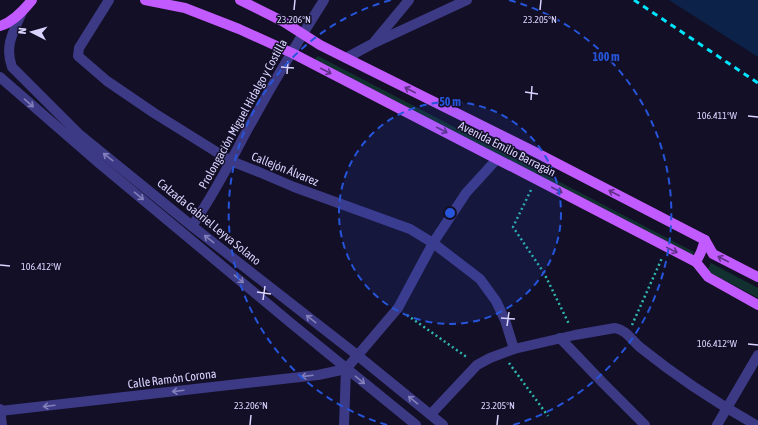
<svg xmlns="http://www.w3.org/2000/svg" width="758" height="425" font-family="'Asap Condensed',sans-serif">
	<style>
		.green { fill: #12302f }
		.water { fill: #0c2248 }
		.lines { fill: none; stroke-linecap: round; stroke-linejoin: round }
		.path { stroke: #2fb8b0; stroke-width: 2.5; stroke-dasharray: 2 3; stroke-linecap: butt }
		.minor { stroke: #3d3a85; stroke-width: 10 }
		.major { stroke: #c25bff; stroke-width: 10 }
		.rail { stroke: #00e5ff; stroke-width: 3; stroke-dasharray: 6 5; stroke-linecap: butt }
		.oneway { stroke: #623188 }
		.oneway2 { stroke: #837fbc }
		.ticks { fill: none; stroke: #d9d4ff; stroke-width: 1.5 }
		.ring { fill: none; stroke: #2655da; stroke-width: 2; stroke-dasharray: 7 5 }
		.labels { text-anchor: middle; stroke-width: 3; stroke-linejoin: round; paint-order: stroke }
		.street-label { font-size: 12px; fill: #d9d4ff; stroke: #130f26 }
		.ticks-label { font-size: 10px; text-anchor: middle; fill: #d9d4ff; stroke: #130f26; stroke-width: 3; stroke-linejoin: round; paint-order: stroke }
		.centre { fill: #2655da; stroke: #130f26; stroke-width: 2 }
		.ring-label { font-size: 12px; text-anchor: middle; font-weight: bold; fill: #2655da; stroke: #130f26; stroke-width: 3; stroke-linejoin: round; paint-order: stroke }
	</style>
	<rect width="100%" height="100%" fill="#130f26"/>
	<!-- green -->
	<g class="green">
		<polygon points="318,56 694,252 692,258 313,61"/>
		<polygon points="711,263 758,288 758,298 707,271"/>
	</g>
	<!-- water -->
	<polygon class="water" points="669,0 758,0 758,57"/>
	<g class="lines">
		<!-- path -->
		<g class="path">
			<polyline points="531,190 513,227 544,273 569,324"/>
			<polyline points="407,315 468,358"/>
			<polyline points="632,325 662,258"/>
			<polyline points="509,363 548,416"/>
		</g>
		<!-- minor -->
		<g class="minor">
			<polyline points="109,0 79,48 78,56 107,81 154,113 231,161 259,172 294,187 410,229 433,243 480,279 496,301 505,320 514,349"/>
			<path d="M22 12C14 31 4 45 12 67L80 135 192 226 357 355 443 425"/>
			<polyline points="375,41 409,0"/>
			<polyline points="346,58 372,44 467,0"/>
			<polyline points="0,77 100,164 292,324 416,425"/>
			<path d="M192 226C212 197 228 167 244 136 269 90 296 44 324 0"/>
			<polyline points="560,338 603,383 645,425"/>
			<polyline points="346,369 398,308 433,243 466,193 497,159"/>
			<polyline points="0,409 2,425"/>
			<polyline points="0,411 318,375 346,369"/>
			<path d="M431 414 477 365 490 358 514 349 575 335 615 328C627 330 632 341 641 348 677 377 715 402 756 425"/>
			<polyline points="344,425 346,369"/>
			<polyline points="717,425 758,355"/>
		</g>
		<!-- major -->
		<g class="major">
			<polyline points="145,0 185,8 239,29 292,53 696,262 708,277 758,305"/>
			<polyline points="240,0 284,22 320,45 346,58 533,151 705,240 713,254 758,277"/>
			<path d="M0 26C13 22 23 11 32 0"/>
			<polyline points="696,262 701,252 705,240"/>
		</g>
		<!-- rail -->
		<polyline class="rail" points="634,0 758,83"/>
	</g>
	<!-- one-way arrows -->
	<defs><path id="oneway-shaft" d="M-6 0H5M1.5-3L5.5 0L1.5 3" fill="none" stroke-width="1.6" stroke-linecap="round" stroke-linejoin="round"/></defs>
	<g class="oneway">
		<use href="#oneway-shaft" transform="translate(326 71) rotate(27)"/>
		<use href="#oneway-shaft" transform="translate(410 90) rotate(-153)"/>
		<use href="#oneway-shaft" transform="translate(442 130) rotate(27)"/>
		<use href="#oneway-shaft" transform="translate(557 190) rotate(28)"/>
		<use href="#oneway-shaft" transform="translate(614 193) rotate(-153)"/>
		<use href="#oneway-shaft" transform="translate(672 250) rotate(26)"/>
		<use href="#oneway-shaft" transform="translate(723 259) rotate(-153)"/>
	</g>
	<g class="oneway2">
		<use href="#oneway-shaft" transform="translate(29 103) rotate(41)"/>
		<use href="#oneway-shaft" transform="translate(108 157) rotate(-142)"/>
		<use href="#oneway-shaft" transform="translate(139 196) rotate(40)"/>
		<use href="#oneway-shaft" transform="translate(209 239) rotate(-142)"/>
		<use href="#oneway-shaft" transform="translate(239 279) rotate(40)"/>
		<use href="#oneway-shaft" transform="translate(311 319) rotate(-142)"/>
		<use href="#oneway-shaft" transform="translate(307 376) rotate(173)"/>
		<use href="#oneway-shaft" transform="translate(360 380) rotate(39)"/>
		<use href="#oneway-shaft" transform="translate(178 391) rotate(173)"/>
		<use href="#oneway-shaft" transform="translate(413 400) rotate(-141)"/>
		<use href="#oneway-shaft" transform="translate(49 406) rotate(173)"/>
	</g>
	<!-- ticks -->
	<path class="ticks" d="M294 10 295 0M540 10 541 0M281 67 294 68M287 74 288 61M525 92 538 94M531 100 532 86M748 116 758 117M0 265 10 266M257 292 271 294M263 300 265 286M501 318 515 319M507 326 509 312M748 344 758 345M250 425 251 415M497 425 498 415"/>
	<!-- distance rings -->
	<circle cx="450" cy="213" r="111" fill="#2655da" fill-opacity=".12"/>
	<g class="ring">
		<circle cx="450" cy="213" r="111"/>
		<path d="M387 425A221 221 0 0 1 391 0M509 0A221 221 0 0 1 513 425"/>
	</g>
	<g class="labels">
		<!-- street labels -->
		<g class="street-label">
			<text transform="translate(243 114) rotate(-61)" y="4">Prolongación Miguel Hidalgo y Costilla</text>
			<text transform="translate(507 149) rotate(27)" y="4">Avenida Emilio Barragán</text>
			<text transform="translate(285 169) rotate(22)" y="4">Callejón Álvarez</text>
			<text transform="translate(209 222) rotate(39)" y="4">Calzada Gabriel Leyva Solano</text>
			<text transform="translate(172 379) rotate(-7)" y="4">Calle Ramón Corona</text>
		</g>
	</g>
	<g class="ticks-label">
		<text x="294" y="23">23.206°N</text>
		<text x="540" y="23">23.205°N</text>
		<text x="717" y="119">106.411°W</text>
		<text x="41" y="270">106.412°W</text>
		<text x="717" y="347">106.412°W</text>
		<text x="251" y="409">23.206°N</text>
		<text x="498" y="409">23.205°N</text>
	</g>
	<circle cx="450" cy="213" r="6" class="centre"/>
	<g class="ring-label">
		<text x="606" y="61">100 m</text>
		<text x="450" y="106">50 m</text>
	</g>
	<!-- north arrow -->
	<g transform="translate(32 32) rotate(276)" stroke="#130f26" stroke-width="3" paint-order="stroke">
	<path d="M0-3L7 15L0 10L-7 15Z" fill="#d9d4ff"/>
	<text y="-6" font-size="11" font-weight="bold" text-anchor="middle" fill="#d9d4ff">N</text>
	</g>
</svg>
